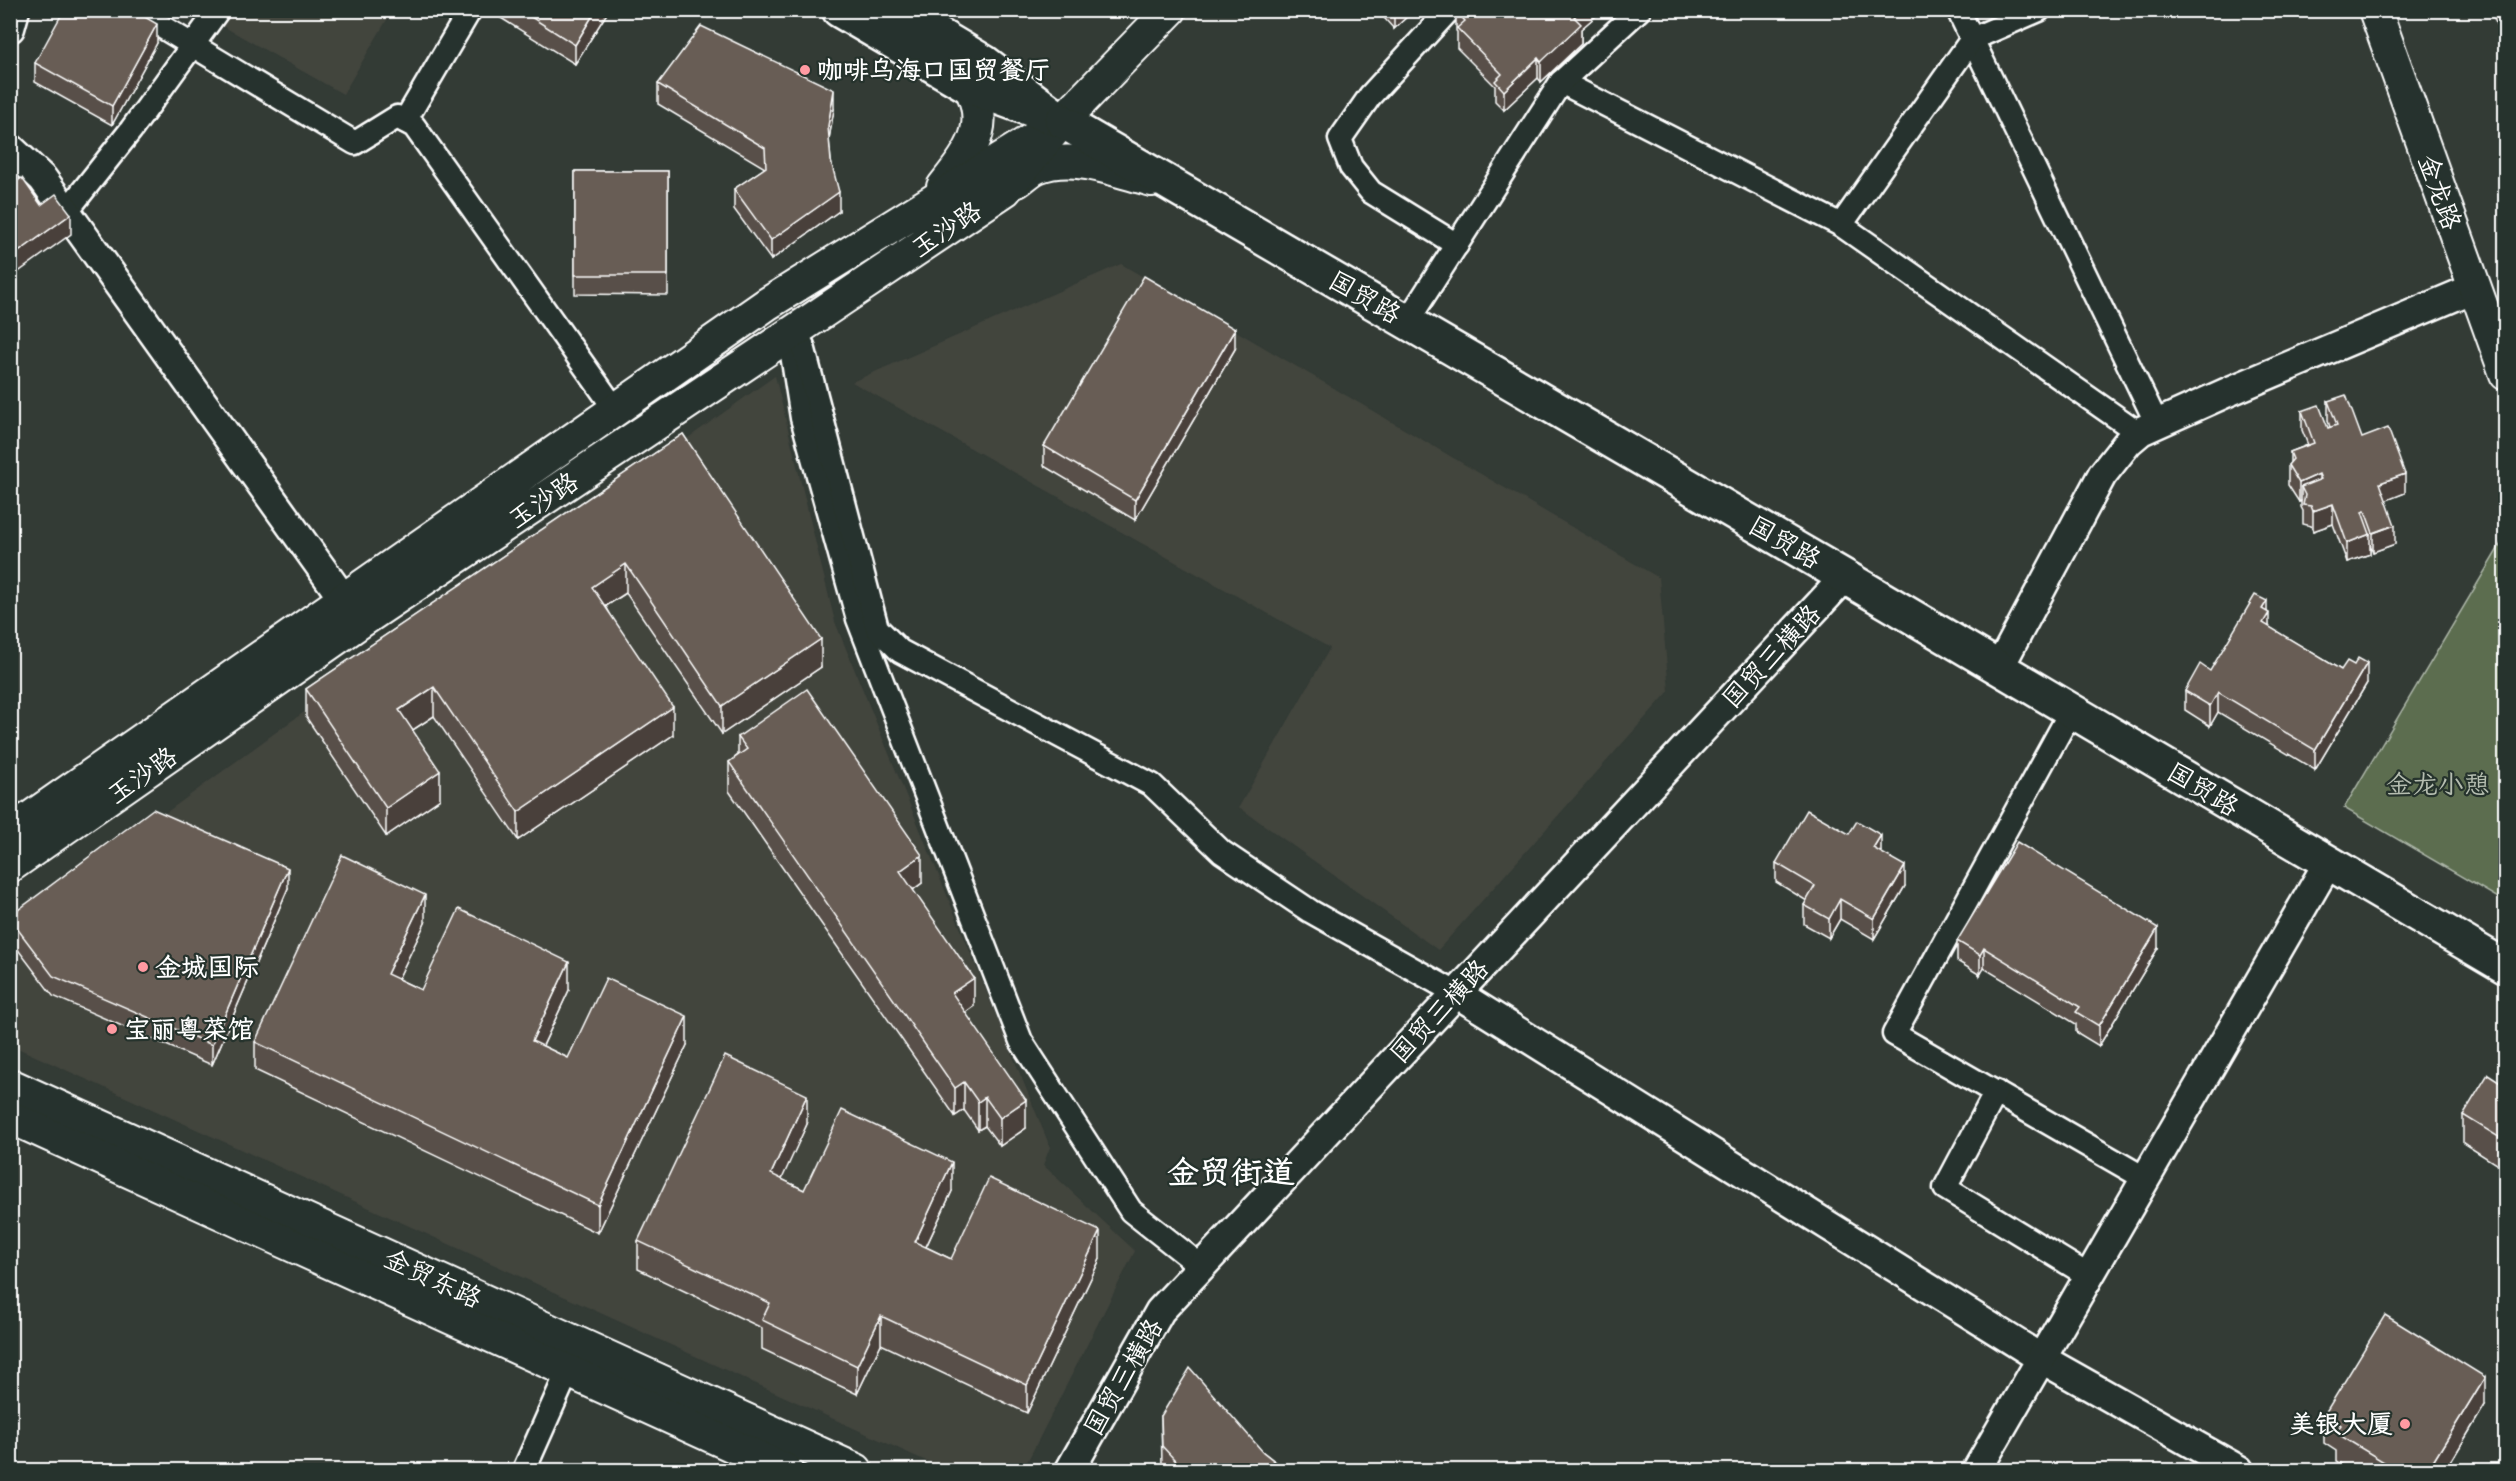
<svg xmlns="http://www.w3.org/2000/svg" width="2516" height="1481" font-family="Caveat,'LXGW WenKai TC',sans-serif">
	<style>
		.built { fill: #43453e }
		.green { fill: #5b6d50; stroke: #adb6a8; stroke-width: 1.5 }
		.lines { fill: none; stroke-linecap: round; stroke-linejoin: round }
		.minor-casing { stroke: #fff; stroke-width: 27 }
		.tertiary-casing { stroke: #fff; stroke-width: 33 }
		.secondary-casing { stroke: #fff; stroke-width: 36 }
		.primary-casing { stroke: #fff; stroke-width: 38 }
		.minor { stroke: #26332d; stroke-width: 22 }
		.tertiary { stroke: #26332d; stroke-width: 28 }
		.secondary { stroke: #26332d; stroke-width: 32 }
		.primary { stroke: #26332d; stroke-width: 33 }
		.wall { fill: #595048; stroke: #fff; stroke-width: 1.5 }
		.shaded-wall { fill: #49413b; stroke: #fff; stroke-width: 1.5 }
		.building { fill: #685d54; stroke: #fff; stroke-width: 1.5 }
		.poi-dot { fill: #ff9aa2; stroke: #26332d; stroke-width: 2 }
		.labels { text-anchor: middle; stroke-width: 4.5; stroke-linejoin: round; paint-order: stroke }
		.poi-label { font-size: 26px; font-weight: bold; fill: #fff; stroke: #26332d; text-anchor: start }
		.street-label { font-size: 26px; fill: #fff; stroke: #26332d }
		.park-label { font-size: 26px; fill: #b5bdb0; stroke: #26332d }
		.district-label { font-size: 32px; font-weight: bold; fill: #fff; stroke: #26332d }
	</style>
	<rect width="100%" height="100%" fill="#333b35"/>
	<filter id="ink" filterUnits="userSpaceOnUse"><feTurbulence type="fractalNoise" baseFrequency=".0167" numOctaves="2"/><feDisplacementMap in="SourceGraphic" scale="12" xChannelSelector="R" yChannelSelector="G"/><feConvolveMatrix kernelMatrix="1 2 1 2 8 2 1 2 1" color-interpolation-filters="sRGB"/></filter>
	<g filter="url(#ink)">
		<g class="built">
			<polygon points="196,11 392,11 343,94"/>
			<polygon points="1121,264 1659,578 1669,691 1438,950 1239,807 1330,648 852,382"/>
			<polygon points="775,376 835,622 1050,1147 1043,1165 1135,1251 1023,1470 946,1470 11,1045 10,927 279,730"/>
		</g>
		<polygon class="green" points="2505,537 2505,902 2344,808"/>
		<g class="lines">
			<g class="minor-casing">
				<g id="minor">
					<polyline points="134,10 355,143 397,117 414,126 610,402"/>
					<polyline points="1449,10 1370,96 1340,139 1351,167 1371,192 1457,245"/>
					<polyline points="1958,10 2157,424"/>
					<polyline points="1561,82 1841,225 2139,433"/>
					<polyline points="405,121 470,10"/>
					<polyline points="66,212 131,130 218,10"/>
					<polyline points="1841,225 1972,39 2039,10"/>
					<polyline points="1407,322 1561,82 1639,10"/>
					<polyline points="789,335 802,418 858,619 1021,1041 1131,1211 1202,1267"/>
					<polyline points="803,346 877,628 900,651 1152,785 1222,852 1310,911 1456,993"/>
					<polyline points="2071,711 1894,1034 2146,1179"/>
					<polyline points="1996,1092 1945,1188 2089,1276"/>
					<polyline points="524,1470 568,1371"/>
				</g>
			</g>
			<g class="tertiary-casing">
				<g id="tertiary">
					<polyline points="10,28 15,10"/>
					<polyline points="10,148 43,179 357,618"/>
					<polyline points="1999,668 2102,475 2128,442 2141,431 2230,391 2474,288"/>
					<polyline points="1456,993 2042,1359 2239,1470"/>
					<polyline points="1070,1470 1160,1311 1845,577"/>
					<polyline points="1977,1470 2328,863"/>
				</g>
			</g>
			<g class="secondary-casing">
				<g id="secondary">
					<polyline points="2375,10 2506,374"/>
					<polyline points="1062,121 1170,10"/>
					<path d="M1017,181C1023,177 1030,170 1037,167C1072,152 1117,171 1152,180"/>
					<path d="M943,187C968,155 992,128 970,87"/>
					<polyline points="10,832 767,304 1062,121 1005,190 360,622 10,866"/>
					<polyline points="10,1085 856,1470"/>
					<polyline points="10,1117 786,1470"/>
				</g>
			</g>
			<g class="primary-casing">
				<g id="primary">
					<polyline points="839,10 970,87 1062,121 984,62 897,10"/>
					<polyline points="1062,121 1845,577 2506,967"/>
				</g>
			</g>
			<use href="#minor" class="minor"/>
			<use href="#tertiary" class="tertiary"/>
			<use href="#secondary" class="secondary"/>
			<use href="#primary" class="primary"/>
		</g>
		<g class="wall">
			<polygon points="488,10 609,10 575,64"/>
			<polygon points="1377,10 1414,10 1394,29"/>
			<polygon points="1596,10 1596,16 1581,29 1581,44 1541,82 1538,78 1504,110 1495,101 1495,86 1457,48 1457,32 1456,31 1456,11"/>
			<polygon points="2491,10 2505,10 2505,48"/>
			<polygon points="157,43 112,125 35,82 35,63"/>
			<polygon points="658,84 834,109 829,139 831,161 839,211 771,260 734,209 734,189 765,168 658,104"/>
			<polygon points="575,171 668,171 668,295 575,294"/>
			<polygon points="1235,349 1135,520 1044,466 1044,446"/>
			<polygon points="2328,401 2362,438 2405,493 2386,500 2395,544 2373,552 2370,544 2370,554 2347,562 2333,524 2313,531 2311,526 2303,524 2303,511 2301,507 2301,501 2299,502 2288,485 2288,465 2290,463 2290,452 2308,445 2302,430 2302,411 2328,428 2330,427 2328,421"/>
			<polygon points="683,434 821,667 722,734 626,593 606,606 673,735 518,840 434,716 412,730 440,799 386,836 306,717 306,689"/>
			<polygon points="2267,612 2269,627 2341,670 2367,683 2315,770 2218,712 2210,726 2185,710 2185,691 2210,671"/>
			<polygon points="738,737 922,883 913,890 974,1006 965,1012 1026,1128 1000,1146 985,1126 978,1130 964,1110 955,1116 729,791 729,762 738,755"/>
			<polygon points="1881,852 1905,886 1874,939 1840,919 1829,938 1804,924 1804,905 1807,901 1776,882 1776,863"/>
			<polygon points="288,888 212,1065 53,996 10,939 10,916"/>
			<polygon points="425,923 398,979 421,990 569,990 543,1046 568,1058 687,1045 598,1233 255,1070 255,1042"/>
			<polygon points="1957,941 2158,948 2099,1046 2076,1032 2076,1024 1984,968 1980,975 1957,961"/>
			<polygon points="2505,1085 2505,1170 2463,1143 2463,1115"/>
			<polygon points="807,1124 781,1179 804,1190 952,1191 926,1247 951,1259 1100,1259 1027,1413 881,1344 857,1394 762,1349 762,1328 638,1269 638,1241"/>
			<polygon points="2505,1250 2505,1293 2499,1289 2499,1261"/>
			<polygon points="2485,1405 2446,1470 2351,1470 2336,1461 2336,1451 2324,1443 2324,1415"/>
			<polygon points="1161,1416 1263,1452 1286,1470 1166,1470 1162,1466"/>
		</g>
		<g class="shaded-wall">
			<polygon points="596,10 609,10 575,64 575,45"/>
			<polygon points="1394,10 1414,10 1394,29"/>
			<polygon points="1581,10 1596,10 1596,16 1581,29 1581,44 1541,82 1541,62 1574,17"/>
			<polygon points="157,24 157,43 112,125 112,106"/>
			<polygon points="1538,58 1538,78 1504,110 1504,91"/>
			<polygon points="834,90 834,109 828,145 828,126"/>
			<polygon points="839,192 839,211 771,260 771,240"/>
			<polygon points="71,214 71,234 10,278 10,258"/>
			<polygon points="1235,329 1235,349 1135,520 1135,500"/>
			<polygon points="2319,474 2319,494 2301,487 2301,501 2299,502 2299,483"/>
			<polygon points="2405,474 2405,493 2380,503 2380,483"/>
			<polygon points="2333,504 2333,524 2313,531 2313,511"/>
			<polygon points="2395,525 2395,544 2373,552 2373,533"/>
			<polygon points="2370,534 2370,554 2347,562 2347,543"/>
			<polygon points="626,564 626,593 592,615 592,587"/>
			<polygon points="2267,601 2267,617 2269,613 2269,633 2263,643 2262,609"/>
			<polygon points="821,639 821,667 722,734 722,706"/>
			<polygon points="2367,663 2367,683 2315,770 2315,750"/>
			<polygon points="434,687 434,716 399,739 399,710"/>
			<polygon points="2218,692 2218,712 2210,726 2210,706"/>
			<polygon points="673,707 673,735 518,840 518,812"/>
			<polygon points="440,771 440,799 386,836 386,808"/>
			<polygon points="1881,835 1881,855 1873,848"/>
			<polygon points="922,855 922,883 900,899 900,871"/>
			<polygon points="1905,866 1905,886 1874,939 1874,919"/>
			<polygon points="288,868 288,888 212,1065 212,1045"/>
			<polygon points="425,895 425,923 387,1002 387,974"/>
			<polygon points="1840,899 1840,919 1829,938 1829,919"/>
			<polygon points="2158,928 2158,948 2099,1046 2099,1026"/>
			<polygon points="1984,948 1984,968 1980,975 1980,955"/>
			<polygon points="569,962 569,990 532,1069 532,1041"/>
			<polygon points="974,978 974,1006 952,1022 952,993"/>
			<polygon points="687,1016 687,1045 598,1233 598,1205"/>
			<polygon points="964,1082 964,1110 955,1116 955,1088"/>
			<polygon points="807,1095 807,1124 771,1203 771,1174"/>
			<polygon points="985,1097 985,1126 978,1130 978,1102"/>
			<polygon points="1026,1100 1026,1128 1000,1146 1000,1118"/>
			<polygon points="952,1162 952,1191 915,1270 915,1242"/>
			<polygon points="1100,1231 1100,1259 1027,1413 1027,1385"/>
			<polygon points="881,1316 881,1344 857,1394 857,1366"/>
			<polygon points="2485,1377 2485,1405 2446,1470 2428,1470"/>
		</g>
		<g class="building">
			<polygon points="64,10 133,10 157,24 112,106 35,63"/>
			<polygon points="520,10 596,10 575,45"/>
			<polygon points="1456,10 1581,10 1574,17 1581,24 1541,62 1538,58 1504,91 1495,81 1502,74 1457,28 1465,21 1456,11"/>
			<polygon points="2499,10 2505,10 2505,28"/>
			<polygon points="701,26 834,90 828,126 831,161 839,192 771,240 734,189 766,167 765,148 658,84"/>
			<rect x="575" y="171" width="93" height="104"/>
			<polygon points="22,178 41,205 56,194 71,214 10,258 10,186"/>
			<polygon points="1144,276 1235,329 1135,500 1044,446"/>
			<polygon points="2346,395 2362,438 2388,428 2405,474 2380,483 2395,525 2373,533 2365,511 2362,512 2370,534 2347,543 2333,504 2313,511 2311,506 2303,505 2305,495 2301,487 2321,479 2319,474 2299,483 2288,465 2293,459 2290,452 2314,443 2302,411 2319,405 2328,428 2337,425 2328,401"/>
			<polygon points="683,434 821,639 722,706 626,564 592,587 673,707 518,812 434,687 399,710 440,771 386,808 306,689"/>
			<polygon points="2255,595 2267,601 2262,609 2269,613 2263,623 2341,670 2347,661 2354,665 2358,658 2367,663 2315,750 2218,692 2210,706 2185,691 2200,664 2210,671"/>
			<polygon points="807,689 922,855 900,871 974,978 952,993 1026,1100 1000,1118 985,1097 978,1102 964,1082 955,1088 729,762 747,749 738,737"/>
			<polygon points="153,809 288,868 212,1045 53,976 10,919 10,916"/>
			<polygon points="1807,810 1849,834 1857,821 1881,835 1873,848 1905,866 1874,919 1840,899 1829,919 1804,905 1815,886 1776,863"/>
			<polygon points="2017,842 2158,928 2099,1026 2076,1012 2080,1007 1984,948 1980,955 1957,941"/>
			<polygon points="342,855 425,895 387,974 421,990 459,909 569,962 532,1041 568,1058 606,978 687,1016 598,1205 255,1042"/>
			<polygon points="725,1056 807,1095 771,1174 804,1190 842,1110 952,1162 915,1242 951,1259 989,1178 1100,1231 1027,1385 881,1316 857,1366 762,1320 770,1303 638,1241"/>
			<polygon points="2488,1074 2505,1085 2505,1141 2463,1115"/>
			<polygon points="2505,1250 2505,1265 2499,1261"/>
			<polygon points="2385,1315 2485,1377 2428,1470 2413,1470 2406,1466 2401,1470 2397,1470 2336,1433 2341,1425 2324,1415"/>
			<polygon points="1190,1368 1263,1452 1286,1470 1184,1470 1162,1446 1161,1416"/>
		</g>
	</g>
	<g class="poi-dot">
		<circle cx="805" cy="70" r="6"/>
		<circle cx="143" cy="967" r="6"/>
		<circle cx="112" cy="1029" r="6"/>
		<circle cx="2405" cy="1424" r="6"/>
	</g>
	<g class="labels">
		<g class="poi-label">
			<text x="817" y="79">咖啡乌海口国贸餐厅</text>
			<text x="155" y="976">金城国际</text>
			<text x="124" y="1038">宝丽粤菜馆</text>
			<text x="2393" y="1433" text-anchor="end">美银大厦</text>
		</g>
		<g class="street-label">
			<text transform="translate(2440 192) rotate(70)" y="9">金龙路</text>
			<text transform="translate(946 229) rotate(-34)" y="9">玉沙路</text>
			<text transform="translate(1365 297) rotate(30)" y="9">国贸路</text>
			<text transform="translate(543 500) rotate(-34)" y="9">玉沙路</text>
			<text transform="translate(1785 542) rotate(30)" y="9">国贸路</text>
			<text transform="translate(1771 656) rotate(-47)" y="9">国贸三横路</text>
			<text transform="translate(142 775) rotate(-35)" y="9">玉沙路</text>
			<text transform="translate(2203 789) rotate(31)" y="9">国贸路</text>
			<text transform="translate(1439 1011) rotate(-47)" y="9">国贸三横路</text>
			<text transform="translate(433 1278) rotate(25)" y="9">金贸东路</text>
			<text transform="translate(1123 1377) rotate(-60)" y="9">国贸三横路</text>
		</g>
		<g class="park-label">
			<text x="2438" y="793">金龙小憩</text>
		</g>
		<g class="district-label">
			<text x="1231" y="1183">金贸街道</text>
		</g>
	</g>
	<rect width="2516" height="1481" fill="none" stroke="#26332d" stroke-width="36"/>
	<rect x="18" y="18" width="2480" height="1445" fill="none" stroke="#fff" stroke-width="2" filter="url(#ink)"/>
</svg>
